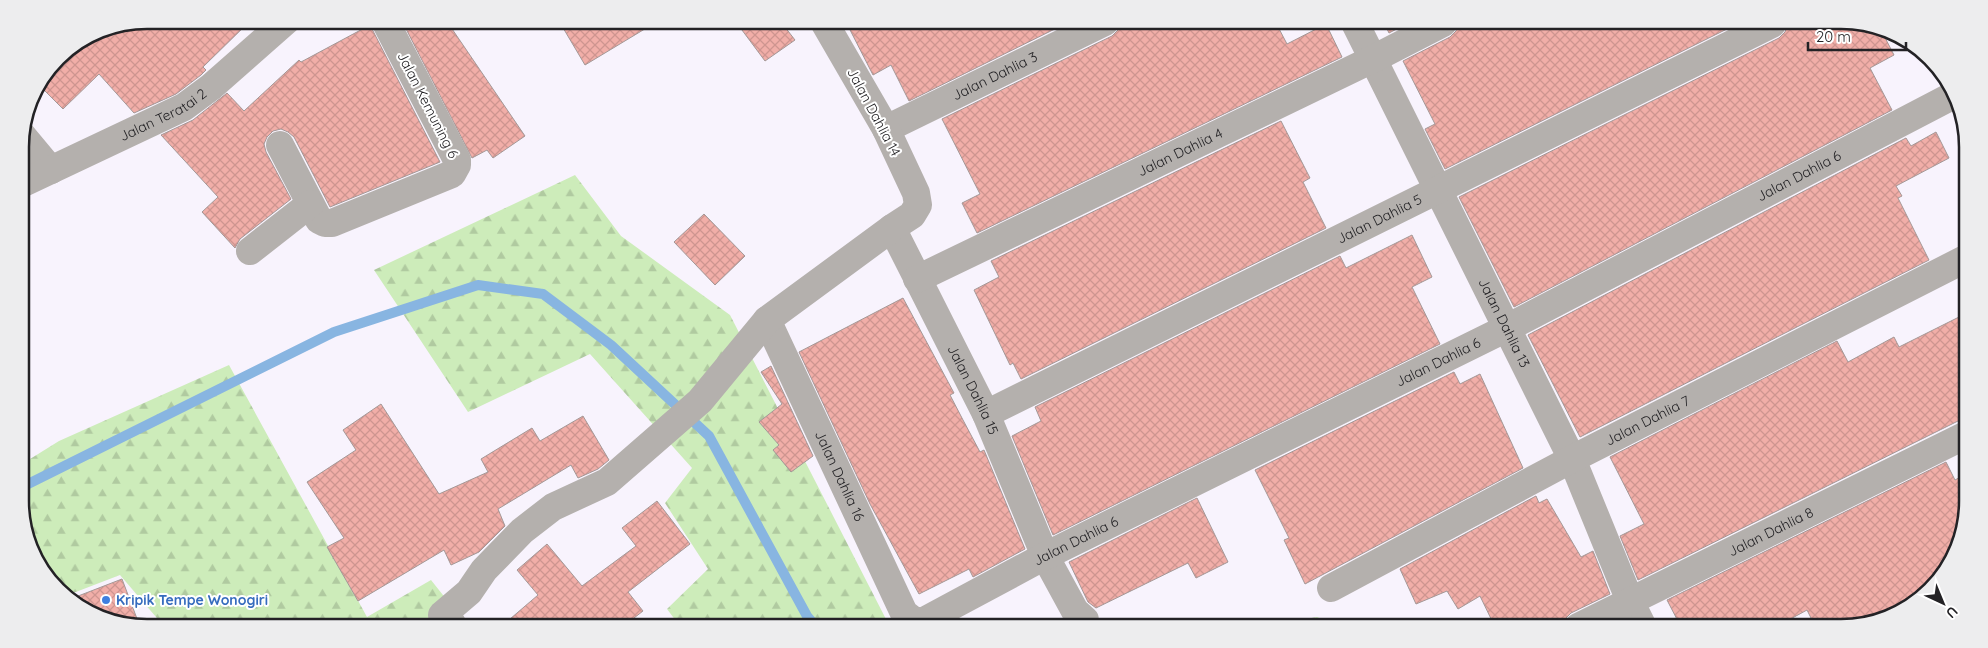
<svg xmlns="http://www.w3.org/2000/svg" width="1988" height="648" font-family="Quicksand,sans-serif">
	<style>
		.forest { fill: url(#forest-firs) }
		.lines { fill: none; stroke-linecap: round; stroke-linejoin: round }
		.stream { stroke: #88b5e1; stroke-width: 10 }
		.building { fill: url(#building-cross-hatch); stroke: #a49897 }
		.minor { stroke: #b4b0ad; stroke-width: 28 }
		.shop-dot { fill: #3f7fe0; stroke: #fff; stroke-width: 2 }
		.labels { text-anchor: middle; stroke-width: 4; stroke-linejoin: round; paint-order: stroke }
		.street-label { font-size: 14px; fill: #232225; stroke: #fff }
		.shop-label { font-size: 14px; font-weight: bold; fill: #366cbe; stroke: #fff; text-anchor: start }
		.rim { fill: none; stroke: #232225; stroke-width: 2.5 }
	</style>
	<defs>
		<pattern id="forest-firs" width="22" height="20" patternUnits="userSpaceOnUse" patternTransform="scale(1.25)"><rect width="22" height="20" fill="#cdecba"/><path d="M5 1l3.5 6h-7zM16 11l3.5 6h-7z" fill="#b0caa0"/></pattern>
		<pattern id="building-cross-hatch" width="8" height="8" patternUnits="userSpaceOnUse" patternTransform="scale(1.25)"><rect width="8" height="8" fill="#f1aea8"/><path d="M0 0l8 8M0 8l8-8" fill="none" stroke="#ce9590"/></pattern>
	</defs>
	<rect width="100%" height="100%" fill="#f8f3fd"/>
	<g class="forest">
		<polygon points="575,175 621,236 730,315 889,625 679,625 667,609 708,569 665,503 692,468 590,354 468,412 374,270"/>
		<polygon points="229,365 367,617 431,580 466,624 162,624 120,575 68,595 52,585 22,526 22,464 59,441"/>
		<polygon points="1317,617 1340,627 1267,626"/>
	</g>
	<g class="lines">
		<polyline class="stream" points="22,487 334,332 478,285 543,294 611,345 709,436 807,616 815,625"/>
	</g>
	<g class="building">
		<polygon points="147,20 251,20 203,67 206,70 201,75 176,94 134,113 99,74 63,109 39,85 57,57 99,30"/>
		<polygon points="402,21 442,21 448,23 525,136 493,158 487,150 472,158"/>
		<polygon points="559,21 658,21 585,65"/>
		<polygon points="736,22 781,22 795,40 765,61"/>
		<polygon points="846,22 1069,22 909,101 891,65 873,75"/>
		<polygon points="1121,22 1276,23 1287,44 1326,24 1342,57 977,233 962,203 980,194 942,119 1112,36 1118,30"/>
		<polygon points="1384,23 1408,23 1389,33"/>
		<polygon points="1459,23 1696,24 1737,24 1445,169 1425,129 1435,124 1403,61 1450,37 1456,31"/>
		<polygon points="1788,24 1874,24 1880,28 1894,55 1870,68 1892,110 1514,307 1459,197 1779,38 1785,32"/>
		<polygon points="370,25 440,162 330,207 294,137 288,132 281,129 273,131 267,137 264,144 266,152 291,199 240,239 235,248 202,212 218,197 161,135 193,120 227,93 244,111 299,60 301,62"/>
		<polygon points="1281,121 1310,178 1303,182 1326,228 1021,379 1013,363 1010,365 974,290 999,277 991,261"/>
		<polygon points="1936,132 1949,158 1896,186 1902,196 1898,198 1929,260 1580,437 1528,335 1906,138 1911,146"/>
		<polygon points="704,214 745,256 715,285 674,242"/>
		<polygon points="1412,235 1432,277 1412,287 1440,344 1053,535 1012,436 1041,421 1035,407 1340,256 1346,268"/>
		<polygon points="903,298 954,393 950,395 963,420 980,452 984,450 1025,549 973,577 969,569 919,594 870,504 799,352"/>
		<polygon points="1965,314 1964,418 1638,580 1620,536 1644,524 1610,457 1837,341 1848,362 1894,337 1899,347"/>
		<polygon points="771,366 813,456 791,472 773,450 779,445 759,422 782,404 761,372"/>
		<polygon points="1454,372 1460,384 1480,374 1523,468 1305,584 1284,540 1289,538 1255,470"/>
		<polygon points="381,404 439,494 488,472 481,459 532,428 540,441 583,416 609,460 598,469 578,478 571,465 498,509 505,526 479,552 451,565 444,550 358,601 327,547 344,538 307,482 356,450 343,430"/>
		<polygon points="1946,462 1955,480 1964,475 1964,534 1946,572 1919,602 1849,628 1816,628 1807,610 1774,628 1681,627 1667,600"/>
		<polygon points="1536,496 1539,503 1547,499 1581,557 1593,551 1610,594 1571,613 1565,619 1562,627 1495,627 1480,596 1458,609 1447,591 1416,604 1400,569"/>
		<polygon points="1197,498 1228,562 1196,578 1188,563 1096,608 1088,602 1069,562"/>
		<polygon points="657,501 690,544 628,592 643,611 625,625 503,625 538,595 517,570 547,544 582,586 636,546 622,528"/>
		<polygon points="122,579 139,624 114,624 73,598"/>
	</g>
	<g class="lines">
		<g class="minor">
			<path id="s1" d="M1355,23L1572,459L1630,601L1643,627"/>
			<path id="s2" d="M886,129L1105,22"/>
			<polyline points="21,134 51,170"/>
			<polyline points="280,145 319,220 325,223 332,223 452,174 457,165 457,160 385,21"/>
			<path id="s3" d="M21,184L184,107L211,87L287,20"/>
			<path id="s4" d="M892,228L986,414L1045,556L1075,611L1085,620"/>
			<polyline points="250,251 310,204"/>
			<path id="s5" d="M917,279L1373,59L1443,23"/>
			<path id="s6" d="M767,320L904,613L913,620L922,622L1045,556L1507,328L1952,96"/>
			<path id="s7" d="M986,414L1772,24"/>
			<path id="s8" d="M1331,588L1572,459L1965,259"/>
			<polyline points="452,624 442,615 469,592 484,570 522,531 553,507 607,482 700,401 767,320 892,228 912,215 918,205 916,193 886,129 824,22"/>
			<path id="s9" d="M1578,627L1964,436"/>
		</g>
	</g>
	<circle class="shop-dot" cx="106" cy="600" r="5"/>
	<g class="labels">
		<g class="street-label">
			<text dy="5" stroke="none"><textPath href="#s2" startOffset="121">Jalan Dahlia 3</textPath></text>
			<text transform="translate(428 105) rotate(63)" y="5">Jalan Kemuning 6</text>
			<text transform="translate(874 112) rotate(62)" y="5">Jalan Dahlia 14</text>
			<text dy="5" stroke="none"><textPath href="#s3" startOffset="158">Jalan Teratai 2</textPath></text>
			<text dy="5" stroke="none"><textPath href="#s5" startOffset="292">Jalan Dahlia 4</textPath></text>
			<text dy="5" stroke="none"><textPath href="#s6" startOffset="1328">Jalan Dahlia 6</textPath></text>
			<text dy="5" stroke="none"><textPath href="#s7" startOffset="439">Jalan Dahlia 5</textPath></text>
			<text dy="5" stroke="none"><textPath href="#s1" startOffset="335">Jalan Dahlia 13</textPath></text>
			<text dy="5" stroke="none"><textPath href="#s6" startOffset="922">Jalan Dahlia 6</textPath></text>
			<text dy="5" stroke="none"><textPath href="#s4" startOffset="181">Jalan Dahlia 15</textPath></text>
			<text dy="5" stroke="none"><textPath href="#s8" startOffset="358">Jalan Dahlia 7</textPath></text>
			<text dy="5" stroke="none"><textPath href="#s6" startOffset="172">Jalan Dahlia 16</textPath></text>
			<text dy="5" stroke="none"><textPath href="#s9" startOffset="215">Jalan Dahlia 8</textPath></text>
			<text dy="5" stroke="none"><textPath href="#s6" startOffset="518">Jalan Dahlia 6</textPath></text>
		</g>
		<g class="shop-label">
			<text x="116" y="605">Kripik Tempe Wonogiri</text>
		</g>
	</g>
	<path d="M0 0H1988V648H0ZM147 29H1841A118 118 0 0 1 1959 147V501A118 118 0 0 1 1841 619H147A118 118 0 0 1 29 501V147A118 118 0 0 1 147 29Z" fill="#ededee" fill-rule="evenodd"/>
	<path class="rim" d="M147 29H1841A118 118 0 0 1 1959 147V501A118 118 0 0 1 1841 619H147A118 118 0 0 1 29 501V147A118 118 0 0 1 147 29Z"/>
	<g transform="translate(1943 603) rotate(136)" stroke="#ffffff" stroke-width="4" paint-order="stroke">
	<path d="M0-4L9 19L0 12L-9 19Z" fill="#232225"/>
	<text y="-8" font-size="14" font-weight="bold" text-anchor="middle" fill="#232225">U</text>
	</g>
	<path d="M1808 42v8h98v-8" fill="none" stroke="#232225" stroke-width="2.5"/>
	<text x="1816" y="42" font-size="15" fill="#232225" stroke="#ffffff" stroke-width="4" paint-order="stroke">20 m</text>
</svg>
